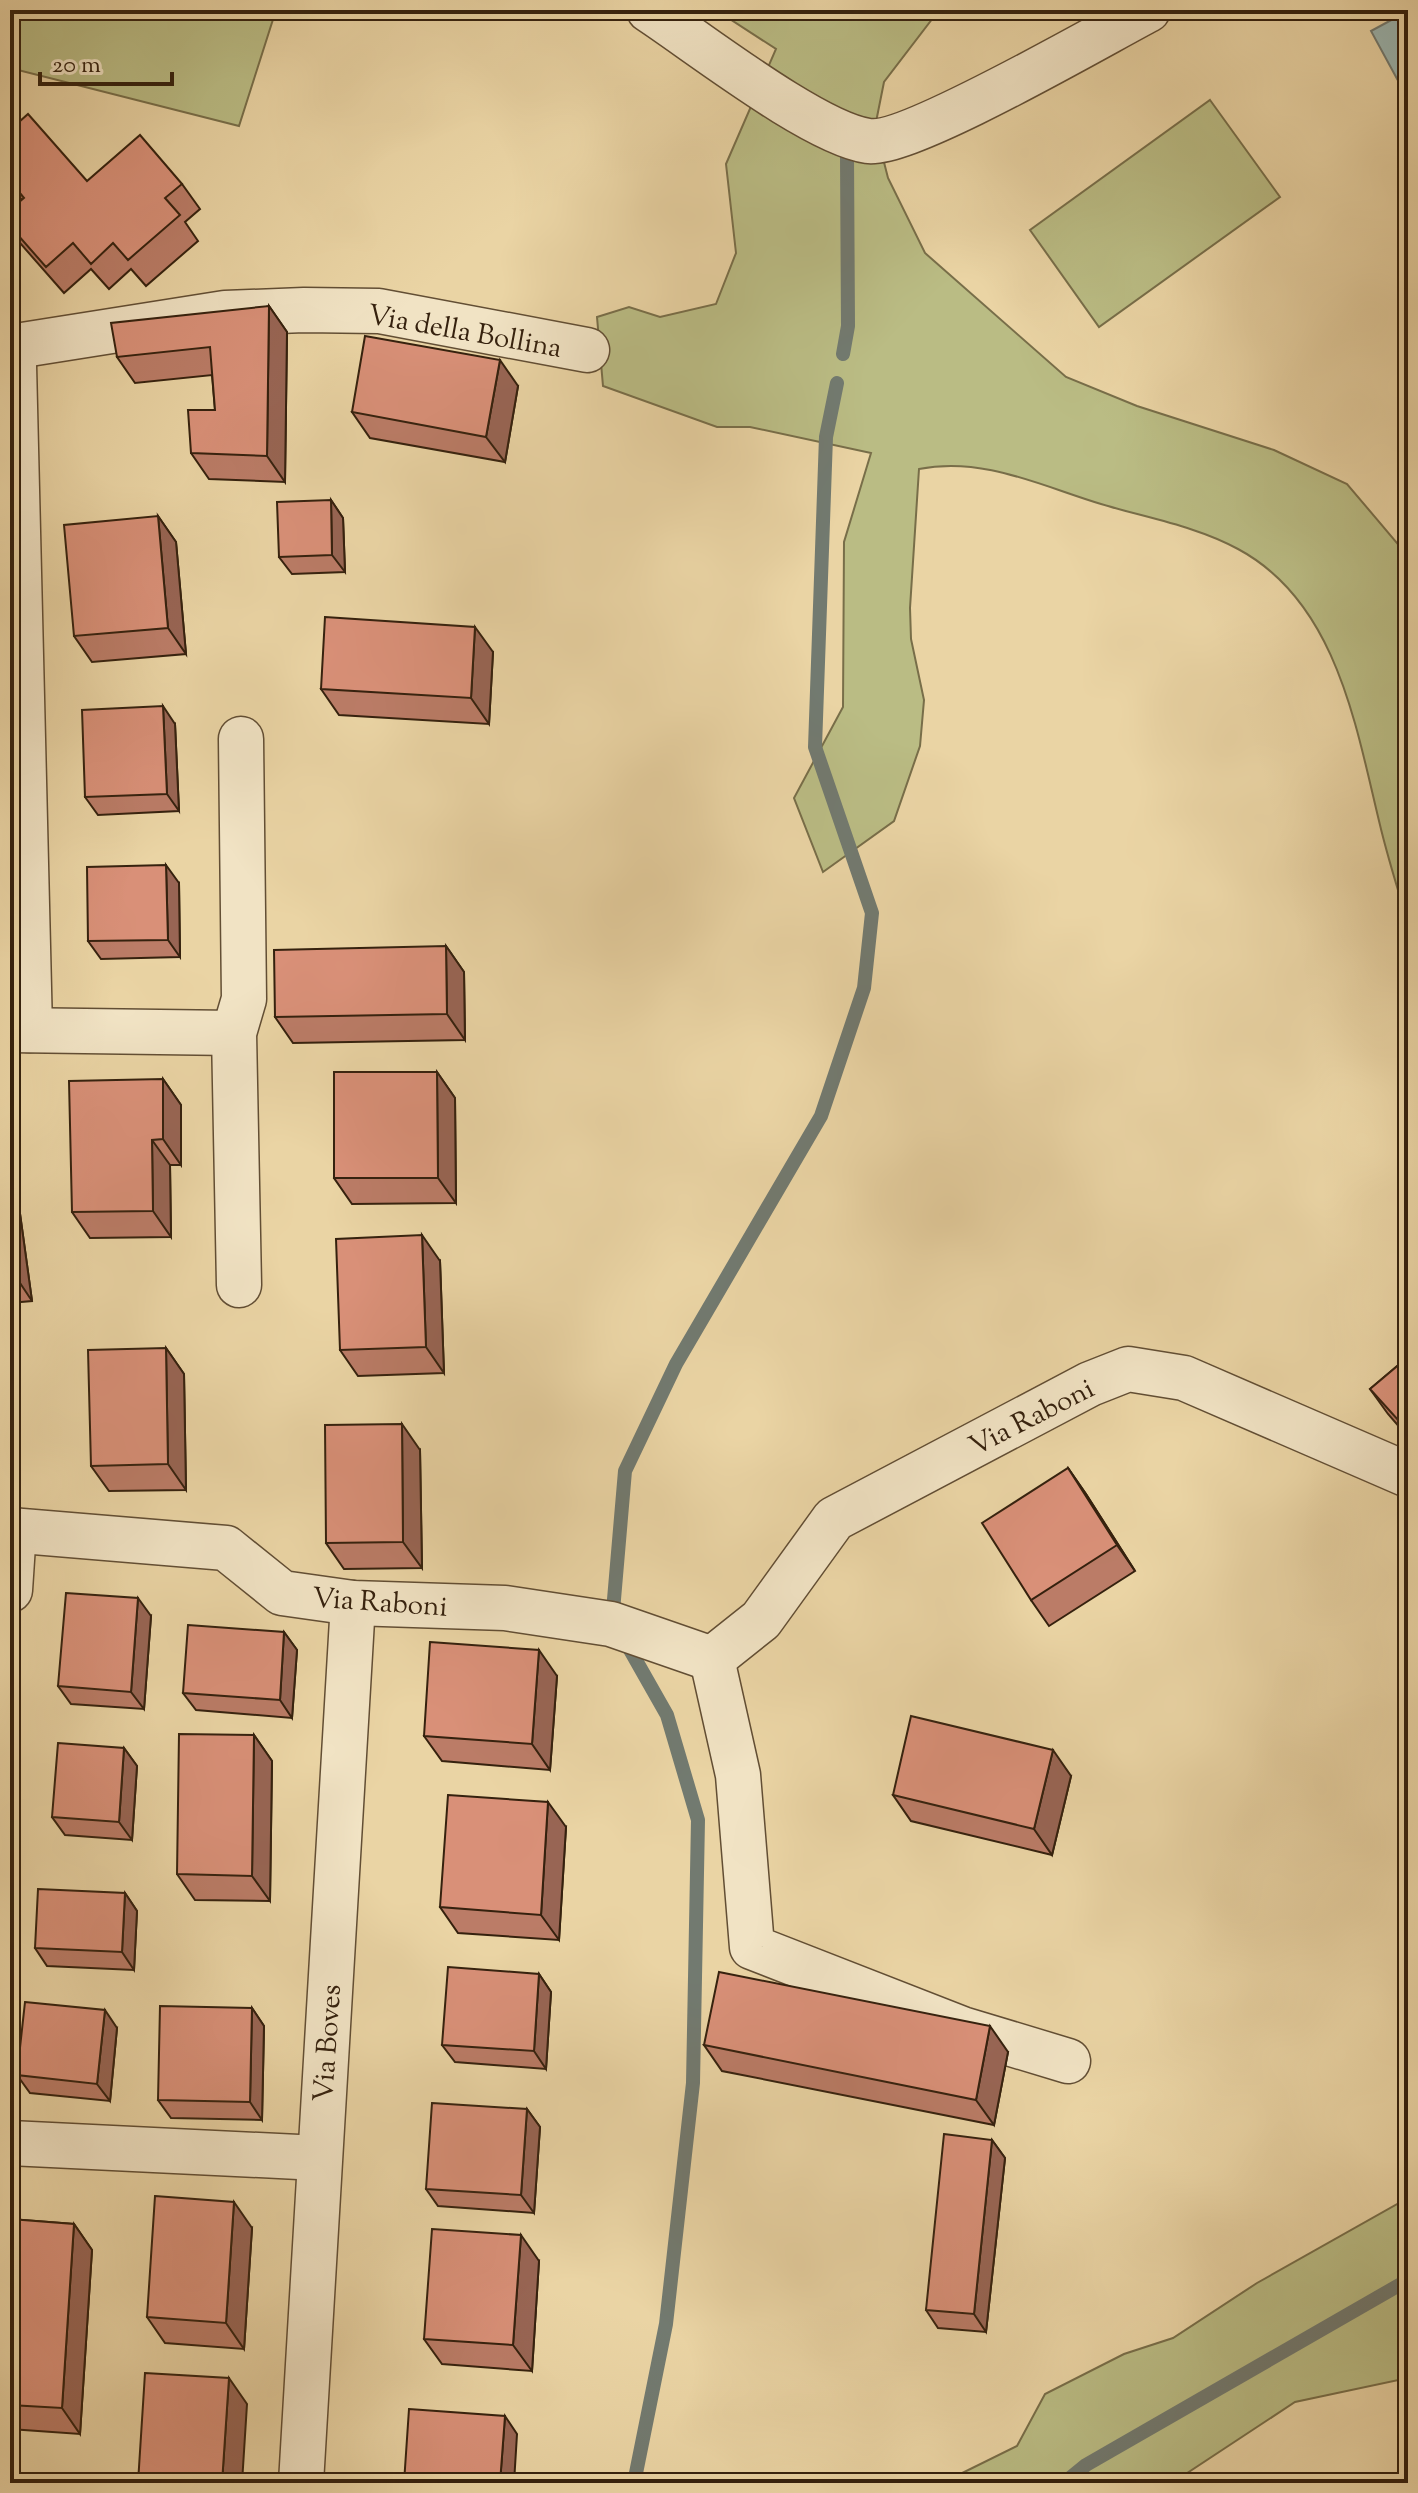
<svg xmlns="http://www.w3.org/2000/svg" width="1418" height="2493" font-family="'Sorts Mill Goudy',serif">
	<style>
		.green { fill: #babc84; stroke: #786e49; stroke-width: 2 }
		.water { fill: #9bb6b1; stroke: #727a70; stroke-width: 2 }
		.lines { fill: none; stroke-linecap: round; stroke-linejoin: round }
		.stream { stroke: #727a70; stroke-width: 14 }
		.minor-casing { stroke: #624e34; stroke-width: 47 }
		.minor { stroke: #f1e3c4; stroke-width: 44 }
		.wall { fill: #bb7c67; stroke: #35210e; stroke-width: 2 }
		.shaded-wall { fill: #986554; stroke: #35210e; stroke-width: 2 }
		.building { fill: #d99078; stroke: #35210e; stroke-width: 2 }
		.labels { text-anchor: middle; stroke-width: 8; stroke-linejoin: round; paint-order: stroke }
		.street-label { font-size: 28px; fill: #35210e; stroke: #f1e3c4 }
	</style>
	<rect width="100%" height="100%" fill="#ead4a4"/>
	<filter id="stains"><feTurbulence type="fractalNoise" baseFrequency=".0025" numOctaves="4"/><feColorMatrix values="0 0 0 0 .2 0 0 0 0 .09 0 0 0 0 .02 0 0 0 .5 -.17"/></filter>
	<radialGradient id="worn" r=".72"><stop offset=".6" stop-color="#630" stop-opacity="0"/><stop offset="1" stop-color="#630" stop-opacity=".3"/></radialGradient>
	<g class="green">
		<polygon points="10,10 276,10 239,126 10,68"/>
		<path d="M716,10H939L884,82L875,127L888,178L925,253L1066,377L1137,406L1274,450L1347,484L1408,556V925C1399,892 1388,859 1380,825C1356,727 1337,602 1238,549C1196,526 1147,518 1101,504C1041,486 983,456 919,469L910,608L911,639L924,700L920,746L894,821L823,872L794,798L843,707L844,542L871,453L750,427H717L603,386L597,317L629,307L660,317L716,304L736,253L726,164L776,49Z"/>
		<polygon points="1210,100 1280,197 1099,327 1030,230"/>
		<polygon points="1408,2198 1408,2378 1295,2402 1172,2483 942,2483 1017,2446 1045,2394 1124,2354 1173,2338 1257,2283"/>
	</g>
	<polygon class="water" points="1408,11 1408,99 1371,31"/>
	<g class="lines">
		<g class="stream">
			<polyline points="843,354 848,326 847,156"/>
			<polyline points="613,1611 625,1471 676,1364 821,1116 864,988 872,913 815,747 826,437 837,383"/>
			<polyline points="625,1641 667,1715 698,1820 693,2083 666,2324 634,2483"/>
			<polyline points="1064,2483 1086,2465 1408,2280"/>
		</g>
		<g class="minor-casing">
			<g id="minor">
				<path d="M649,10C699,43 814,133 868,141C908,147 1100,35 1148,10"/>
				<polyline points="10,347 225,313 304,310 379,311 587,350"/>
				<polyline points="14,365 30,1030"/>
				<polyline points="10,1030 234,1033"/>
				<polyline points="239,1285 234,1033 244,999 241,739"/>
				<polyline points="10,1530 226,1548 282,1593 353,1603 505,1608 611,1624 712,1659 761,1620 834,1519 1090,1384 1128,1369 1184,1378 1408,1475"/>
				<polyline points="10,1590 14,1530"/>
				<polyline points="712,1659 738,1775 752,1947 962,2029 1068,2061"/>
				<polyline points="10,2143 319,2158"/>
				<polyline points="301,2483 353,1603"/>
			</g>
		</g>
		<use href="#minor" class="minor"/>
	</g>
	<g class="wall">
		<polygon points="10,130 87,181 182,184 200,209 185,222 198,241 146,286 131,269 109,289 91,269 64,293 20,243 10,228 10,210 22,200 10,187"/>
		<polygon points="269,306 287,332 285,482 209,479 191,453 215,410 212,375 135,383 117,357"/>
		<polygon points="518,386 505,462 370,438 352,412"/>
		<polygon points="331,500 343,518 345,572 292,574 279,557"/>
		<polygon points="158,516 176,542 186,654 92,662 74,636"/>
		<polygon points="493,652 489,724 339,715 321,689"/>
		<polygon points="175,724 179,811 98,815 85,797"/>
		<polygon points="179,883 180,957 101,959 88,941"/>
		<polygon points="446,946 464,972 465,1040 293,1043 275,1017"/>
		<polygon points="437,1072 455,1098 456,1203 352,1204 334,1178"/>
		<polygon points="163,1079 181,1105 181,1165 170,1165 171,1237 90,1238 72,1212"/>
		<polygon points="10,1187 18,1199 32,1301 10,1303"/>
		<polygon points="440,1261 444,1373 358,1376 340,1350"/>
		<polygon points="166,1348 184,1374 186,1490 109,1491 91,1466"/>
		<polygon points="1408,1357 1408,1437 1388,1414 1370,1389"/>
		<polygon points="420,1450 422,1568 344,1569 326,1543"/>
		<polygon points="1068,1468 1086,1494 1135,1571 1049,1626 1031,1600"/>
		<polygon points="151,1616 144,1709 71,1704 58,1686"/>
		<polygon points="284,1632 297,1650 292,1718 196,1710 183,1693"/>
		<polygon points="557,1676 550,1770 442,1761 424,1736"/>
		<polygon points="254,1735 272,1761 270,1901 195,1900 177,1874"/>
		<polygon points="124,1748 137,1766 132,1840 65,1835 52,1817"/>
		<polygon points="1071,1776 1052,1855 911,1821 893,1795"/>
		<polygon points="566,1827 559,1940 458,1933 440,1907"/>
		<polygon points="125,1893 137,1911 134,1970 47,1966 35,1948"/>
		<polygon points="539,1974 551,1992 546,2069 455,2062 442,2045"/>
		<polygon points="252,2008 264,2026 262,2120 171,2118 158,2100"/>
		<polygon points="117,2028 110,2101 30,2093 17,2075"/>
		<polygon points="704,2045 1008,2052 994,2125 722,2071"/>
		<polygon points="527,2109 540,2127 534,2213 438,2206 426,2189"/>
		<polygon points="992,2140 1005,2158 986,2332 938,2328 926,2310"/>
		<polygon points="10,2219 74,2224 92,2250 80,2434 10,2429"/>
		<polygon points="252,2228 244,2349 165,2343 147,2317"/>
		<polygon points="539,2261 532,2371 442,2364 424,2339"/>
	</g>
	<g class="shaded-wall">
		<polygon points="269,306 287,332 285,482 267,456"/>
		<polygon points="500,360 518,386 505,462 486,437"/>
		<polygon points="331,500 343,518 345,572 332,555"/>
		<polygon points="158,516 176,542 186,654 168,628"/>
		<polygon points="475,627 493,652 489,724 471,698"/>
		<polygon points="163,706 175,724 179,811 167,794"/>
		<polygon points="166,865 179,883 180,957 168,940"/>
		<polygon points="446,946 464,972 465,1040 447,1014"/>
		<polygon points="437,1072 455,1098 456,1203 438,1178"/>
		<polygon points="163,1079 181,1105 181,1165 163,1139"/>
		<polygon points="152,1140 170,1165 171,1237 153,1211"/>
		<polygon points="10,1187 18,1199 32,1301 20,1283 10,1212"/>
		<polygon points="422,1235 440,1261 444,1373 426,1347"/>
		<polygon points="166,1348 184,1374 186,1490 168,1464"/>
		<polygon points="402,1424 420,1450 422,1568 403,1542"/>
		<polygon points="1068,1468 1086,1494 1135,1571 1117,1545"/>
		<polygon points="138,1598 151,1616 144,1709 131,1692"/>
		<polygon points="284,1632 297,1650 292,1718 280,1700"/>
		<polygon points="539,1650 557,1676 550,1770 532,1744"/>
		<polygon points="254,1735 272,1761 270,1901 252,1876"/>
		<polygon points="124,1748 137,1766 132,1840 119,1822"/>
		<polygon points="1053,1750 1071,1776 1052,1855 1034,1829"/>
		<polygon points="548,1802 566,1827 559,1940 541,1915"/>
		<polygon points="125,1893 137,1911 134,1970 122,1952"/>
		<polygon points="539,1974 551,1992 546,2069 534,2051"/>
		<polygon points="252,2008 264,2026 262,2120 250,2102"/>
		<polygon points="105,2010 117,2028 110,2101 97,2084"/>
		<polygon points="990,2026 1008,2052 994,2125 976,2100"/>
		<polygon points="527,2109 540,2127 534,2213 521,2195"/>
		<polygon points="992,2140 1005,2158 986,2332 974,2314"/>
		<polygon points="234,2202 252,2228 244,2349 226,2323"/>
		<polygon points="74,2224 92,2250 80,2434 62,2408"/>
		<polygon points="521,2235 539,2261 532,2371 513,2345"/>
		<polygon points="229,2378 247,2404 242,2483 222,2483"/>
		<polygon points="505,2416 517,2434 514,2483 500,2483"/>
	</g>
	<g class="building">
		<polygon points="28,114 87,181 140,135 182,184 165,198 180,215 128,260 113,243 91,264 73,243 46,267 10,226 10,210 24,198 10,181 10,130"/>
		<polygon points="269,306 267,456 191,453 188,410 215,410 210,347 117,357 111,323"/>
		<polygon points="365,336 500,360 486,437 352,412"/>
		<polygon points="331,500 332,555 279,557 277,502"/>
		<polygon points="158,516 168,628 74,636 64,525"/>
		<polygon points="325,617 475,627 471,698 321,689"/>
		<polygon points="163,706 167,794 85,797 82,710"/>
		<polygon points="166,865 168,940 88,941 87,867"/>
		<polygon points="446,946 447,1014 275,1017 274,950"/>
		<polygon points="334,1072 437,1072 438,1178 334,1178"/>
		<polygon points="163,1079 163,1139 152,1140 153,1211 72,1212 69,1081"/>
		<polygon points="10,1212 20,1283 10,1284"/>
		<polygon points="422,1235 426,1347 340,1350 336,1239"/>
		<polygon points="166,1348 168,1464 91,1466 88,1350"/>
		<polygon points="1408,1357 1408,1431 1370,1389"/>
		<polygon points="402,1424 403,1542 326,1543 325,1425"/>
		<polygon points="1068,1468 1117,1545 1031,1600 982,1523"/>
		<polygon points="66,1593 138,1598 131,1692 58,1686"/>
		<polygon points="188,1625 284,1632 280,1700 183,1693"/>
		<polygon points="430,1642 539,1650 532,1744 424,1736"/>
		<polygon points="911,1716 1053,1750 1034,1829 893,1795"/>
		<polygon points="179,1734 254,1735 252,1876 177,1874"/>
		<polygon points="58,1743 124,1748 119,1822 52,1817"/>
		<polygon points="448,1795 548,1802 541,1915 440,1907"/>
		<polygon points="38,1889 125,1893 122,1952 35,1948"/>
		<polygon points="448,1967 539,1974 534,2051 442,2045"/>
		<polygon points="719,1972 990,2026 976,2100 704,2045"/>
		<polygon points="25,2002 105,2010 97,2084 17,2075"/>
		<polygon points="160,2006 252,2008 250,2102 158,2100"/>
		<polygon points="432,2103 527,2109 521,2195 426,2189"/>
		<polygon points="944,2134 992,2140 974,2314 926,2310"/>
		<polygon points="155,2196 234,2202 226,2323 147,2317"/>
		<polygon points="10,2219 74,2224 62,2408 10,2405"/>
		<polygon points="432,2229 521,2235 513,2345 424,2339"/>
		<polygon points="145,2373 229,2378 222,2483 138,2483"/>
		<polygon points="409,2409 505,2416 500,2483 404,2483"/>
	</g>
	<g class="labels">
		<g class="street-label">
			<text transform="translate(465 330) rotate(10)" y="10">Via della Bollina</text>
			<text transform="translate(1031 1416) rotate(-27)" y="10">Via Raboni</text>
			<text transform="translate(380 1601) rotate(4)" y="10">Via Raboni</text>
			<text transform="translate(326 2043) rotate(-86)" y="10">Via Boves</text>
		</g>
	</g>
	<rect width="1418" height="2493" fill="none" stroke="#ead4a4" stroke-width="40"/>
	<rect x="12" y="12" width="1394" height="2469" fill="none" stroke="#35210e" stroke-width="4"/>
	<rect x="20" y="20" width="1378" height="2453" fill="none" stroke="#35210e" stroke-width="2"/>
	<path d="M40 72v12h132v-12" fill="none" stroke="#35210e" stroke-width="4"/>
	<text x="52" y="72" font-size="24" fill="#35210e" stroke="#f1e3c4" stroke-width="6" paint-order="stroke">20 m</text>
	<rect width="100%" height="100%" filter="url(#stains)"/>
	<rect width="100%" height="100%" fill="url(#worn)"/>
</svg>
